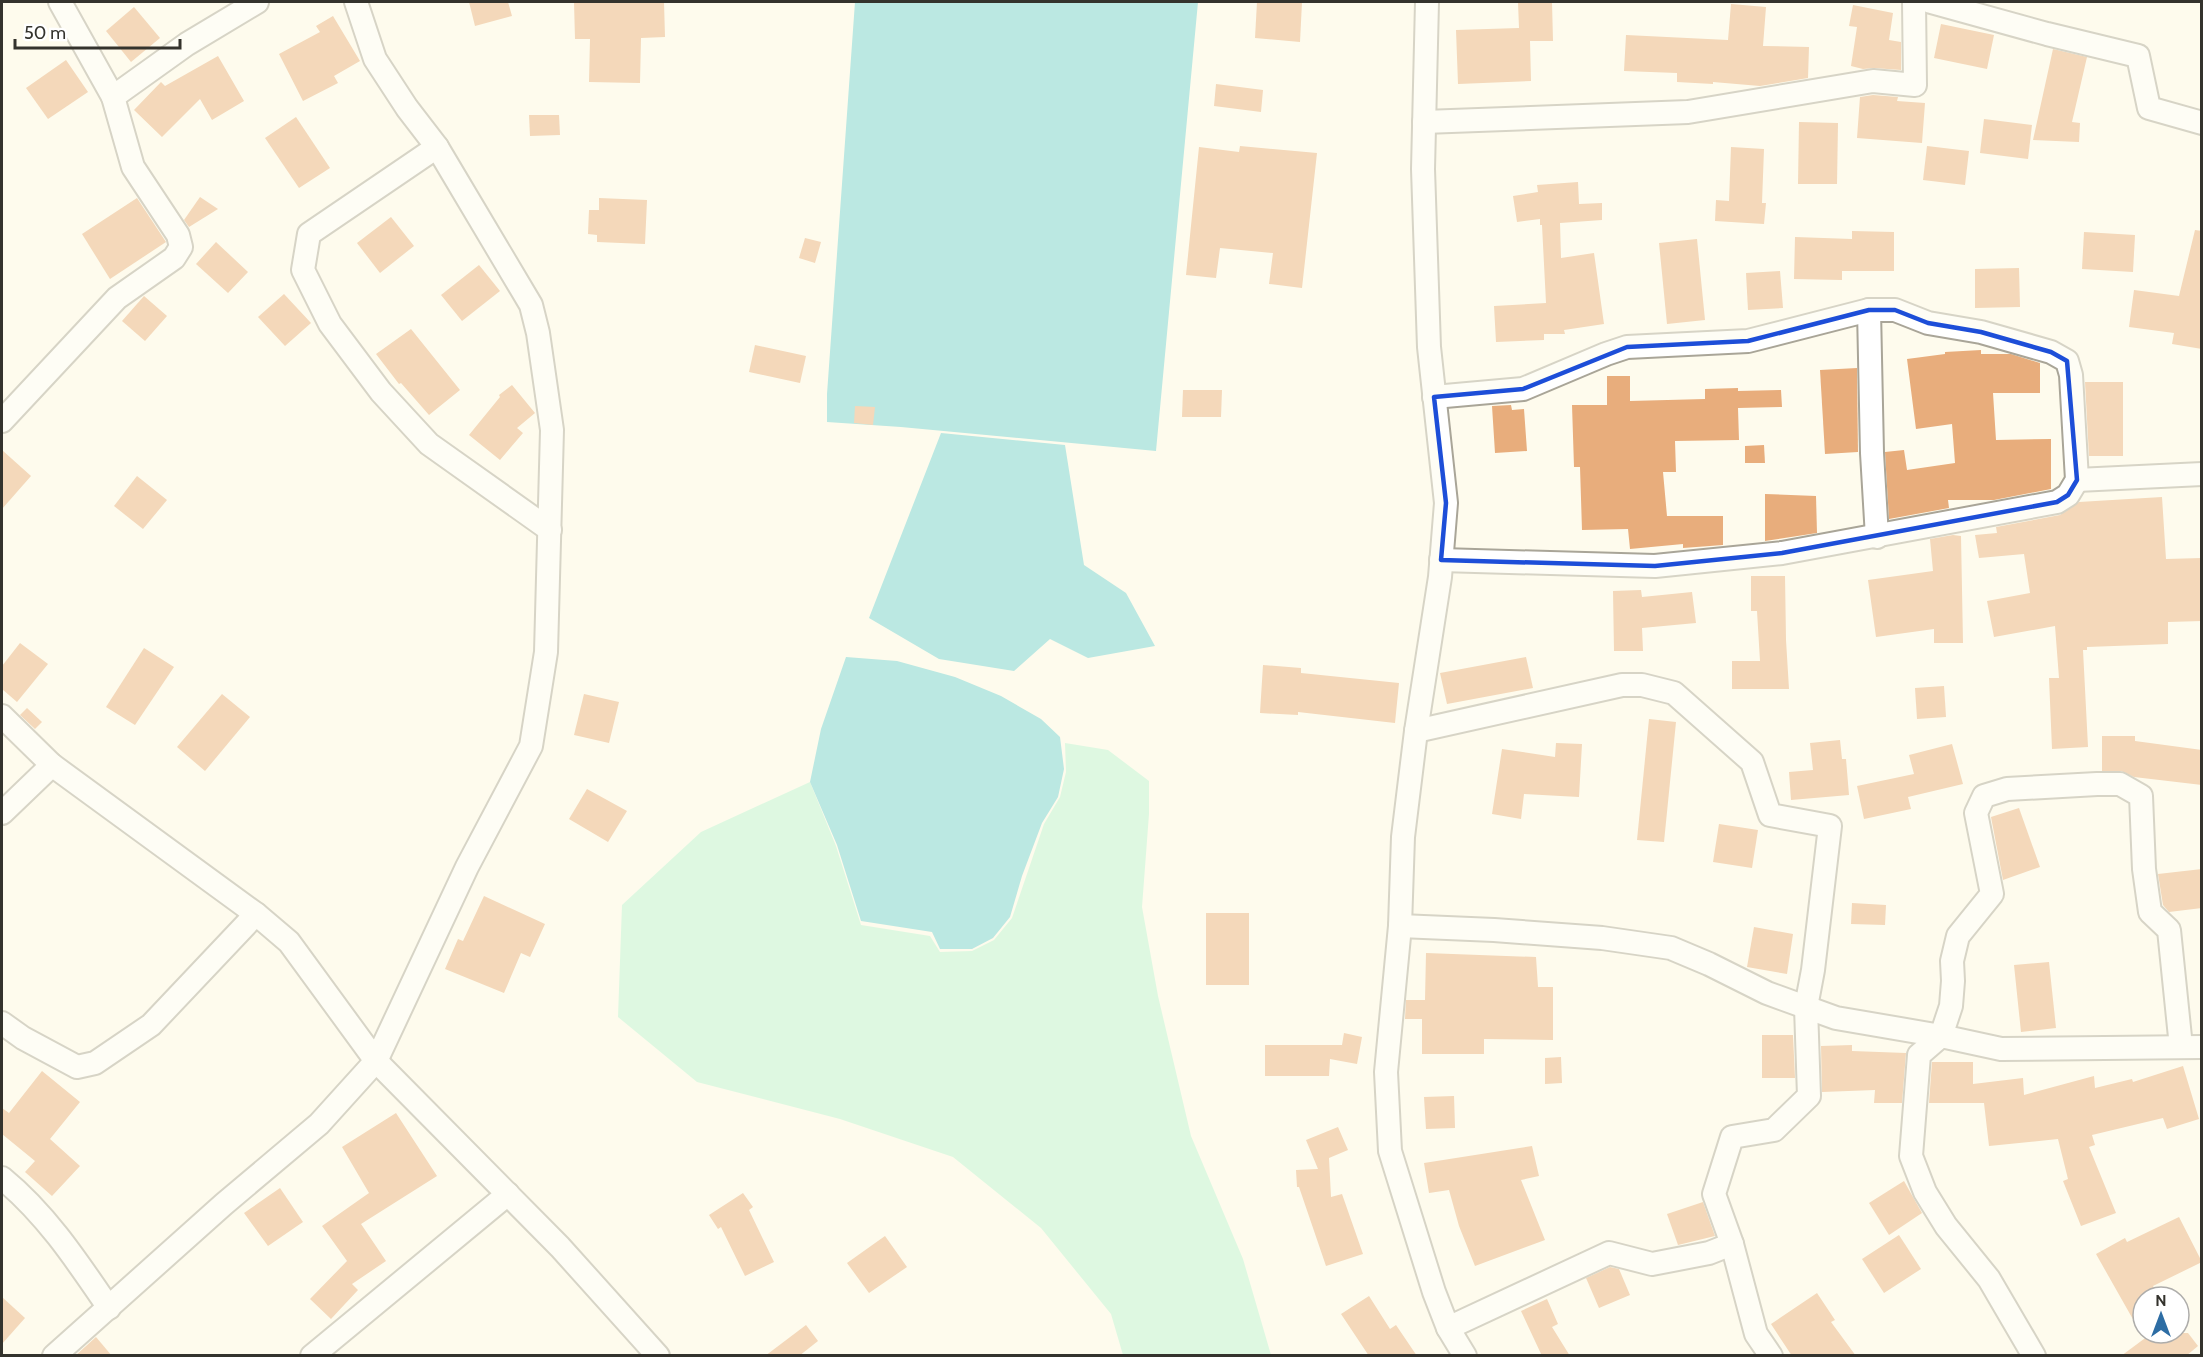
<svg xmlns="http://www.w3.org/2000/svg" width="2203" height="1357" font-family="Cabin,sans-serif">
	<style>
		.green { fill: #b8f4d3 }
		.water { fill: #6bd0d4 }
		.building { fill: #e8ad7c }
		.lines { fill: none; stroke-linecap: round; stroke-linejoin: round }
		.minor-casing { stroke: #a9a598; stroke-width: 26 }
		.minor { stroke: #fff; stroke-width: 22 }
		.marked { fill: none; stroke: #1d4ed8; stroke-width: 4.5; stroke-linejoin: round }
	</style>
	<rect width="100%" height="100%" fill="#fefbed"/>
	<polygon class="green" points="1065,743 1108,750 1149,781 1149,814 1142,907 1158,996 1191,1136 1243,1259 1271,1355 1123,1355 1111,1314 1041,1228 953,1157 840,1119 697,1082 618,1017 622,905 701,832 810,782 836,846 861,925 930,936 940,952 972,951 994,940 1012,918 1044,824 1060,797 1066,772"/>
	<g class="water">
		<polygon points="855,2 1198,2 1156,451 901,427 827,422 827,394"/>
		<polygon points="941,433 1065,445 1084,565 1126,593 1155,646 1088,658 1050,639 1014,671 939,659 869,618"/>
		<polygon points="846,657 897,661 955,677 1001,696 1041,719 1060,737 1064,769 1058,797 1042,823 1022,876 1010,917 993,938 972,949 940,949 932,932 861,921 837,845 810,782 821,729"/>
	</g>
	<g class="building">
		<polygon points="469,2 508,2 512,16 475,26"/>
		<polygon points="574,2 664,2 665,37 641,38 640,83 589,82 590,39 575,39"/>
		<polygon points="1257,2 1302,2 1300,42 1255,38"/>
		<polygon points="1518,2 1552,2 1553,41 1530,41 1531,81 1458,84 1456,30 1519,28"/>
		<polygon points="1731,4 1766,7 1763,46 1809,47 1808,78 1760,86 1713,82 1713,84 1677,82 1677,73 1624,71 1626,35 1728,40"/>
		<polygon points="1853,5 1893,13 1889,40 1901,42 1901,70 1874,68 1863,69 1851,66 1857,27 1849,26"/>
		<polygon points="134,7 160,38 131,62 106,31"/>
		<polygon points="333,16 360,61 334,76 338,83 303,101 279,54 320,32 316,26"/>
		<polygon points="1941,24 1994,35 1987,69 1934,58"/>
		<polygon points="2053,49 2087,57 2072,122 2080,123 2079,142 2033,140"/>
		<polygon points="218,56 244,101 212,120 200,99 162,137 134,110 161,82 165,86"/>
		<polygon points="66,60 88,92 48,119 26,88"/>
		<polygon points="1216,84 1263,90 1261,112 1214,106"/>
		<polygon points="1873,95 1898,97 1897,101 1925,103 1922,143 1857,138 1860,97"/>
		<polygon points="529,115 559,115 560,135 530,136"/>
		<polygon points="296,117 330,168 299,188 265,138"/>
		<polygon points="1984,119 2032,125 2028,159 1980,153"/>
		<polygon points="1799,122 1838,123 1837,184 1798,184"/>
		<polygon points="1240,146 1317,153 1302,288 1269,284 1273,253 1220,248 1216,278 1186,275 1199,147 1239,152"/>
		<polygon points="1927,146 1969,151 1965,185 1923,180"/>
		<polygon points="1731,147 1764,149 1762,203 1766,203 1764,224 1715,221 1716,200 1729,201"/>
		<polygon points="1578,182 1579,204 1602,203 1602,220 1560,223 1561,258 1594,253 1604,324 1564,330 1565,334 1544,334 1544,340 1496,342 1494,306 1546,303 1542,225 1540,225 1540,219 1517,222 1513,196 1538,192 1537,185"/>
		<polygon points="200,197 218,209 189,227 184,220"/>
		<polygon points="137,198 166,242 110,279 82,234"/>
		<polygon points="599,198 647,200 645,244 597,242 597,235 588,234 589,210 599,210"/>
		<polygon points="391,217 414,246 380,273 357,243"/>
		<polygon points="2195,230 2202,231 2202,349 2172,344 2174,333 2129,327 2134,290 2179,296"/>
		<polygon points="1852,231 1894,232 1894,271 1842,271 1842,280 1794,279 1795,237 1852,239"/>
		<polygon points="2084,232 2135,235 2133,272 2082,269"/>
		<polygon points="805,238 821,242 815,263 799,258"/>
		<polygon points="1697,239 1705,320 1667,324 1659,243"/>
		<polygon points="216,242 248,272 228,293 196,264"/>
		<polygon points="479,265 500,291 462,321 441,295"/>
		<polygon points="2019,268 2020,307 1975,308 1975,269"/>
		<polygon points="1780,271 1783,308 1748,310 1746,273"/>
		<polygon points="284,294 311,323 285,346 258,317"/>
		<polygon points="144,296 167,316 145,341 122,321"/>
		<polygon points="411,329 460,390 429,415 401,383 399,384 376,354"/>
		<polygon points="755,345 806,356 800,383 749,372"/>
		<polygon points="1981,350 1981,354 2011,354 2040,363 2040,393 1993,393 1996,440 2051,439 2051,489 1994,500 1948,500 1949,508 1889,519 1885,452 1904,450 1907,470 1955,463 1952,424 1916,429 1907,359 1945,354 1945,352"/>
		<polygon points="1857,368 1858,452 1825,454 1820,370"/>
		<polygon points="1607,376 1630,376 1630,401 1705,399 1705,389 1738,388 1738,391 1781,390 1782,407 1738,408 1739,440 1675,441 1676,472 1663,472 1667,516 1723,516 1723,545 1683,548 1683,544 1630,549 1628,529 1582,530 1580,467 1574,467 1572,405 1607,405"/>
		<polygon points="2085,382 2123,382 2123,456 2089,456"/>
		<polygon points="512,385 535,413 517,428 523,433 500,460 469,435 500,397 499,395"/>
		<polygon points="1183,390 1222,390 1221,417 1182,417"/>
		<polygon points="1511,405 1512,410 1524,409 1527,451 1495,453 1492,406"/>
		<polygon points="855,406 875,407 873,425 854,423"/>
		<polygon points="1764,445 1765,463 1745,463 1745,446"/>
		<polygon points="2,450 31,476 2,509"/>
		<polygon points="137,476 167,500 143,529 114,506"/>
		<polygon points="1765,494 1816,496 1817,533 1765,541"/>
		<polygon points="2162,497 2166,559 2202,558 2202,621 2168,622 2168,644 2087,647 2087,650 2083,650 2088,747 2052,749 2049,678 2059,678 2055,626 1994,637 1987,601 2030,593 2024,554 1979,558 1975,535 1997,533 1996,527 2060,515 2079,502"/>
		<polygon points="1953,535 1961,536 1963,643 1934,643 1934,629 1876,637 1868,580 1933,571 1930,539"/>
		<polygon points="1751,576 1785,576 1786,640 1789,689 1732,689 1732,661 1760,661 1757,611 1751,611"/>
		<polygon points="1641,590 1642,597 1692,592 1696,623 1642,628 1643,651 1614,651 1613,591"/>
		<polygon points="20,643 48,664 17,702 2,689 2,666"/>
		<polygon points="144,648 174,667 135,725 106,707"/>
		<polygon points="1526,657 1533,688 1447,704 1440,673"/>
		<polygon points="1263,665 1301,668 1301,673 1399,683 1395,723 1298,712 1298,715 1260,713"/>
		<polygon points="1944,686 1946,717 1917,719 1915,688"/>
		<polygon points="222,694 250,717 205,771 177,747"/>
		<polygon points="584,694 619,702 609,743 574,735"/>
		<polygon points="27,708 42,722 35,729 20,715"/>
		<polygon points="1649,719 1676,722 1664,842 1637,840"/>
		<polygon points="2102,736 2135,736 2135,741 2202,750 2202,785 2134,777 2121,771 2102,771"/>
		<polygon points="1840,740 1842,759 1846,759 1849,795 1791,800 1789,772 1813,770 1810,743"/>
		<polygon points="1556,743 1582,744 1579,797 1524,794 1521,819 1492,814 1502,749 1555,757"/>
		<polygon points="1952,744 1963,784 1908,797 1911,809 1864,819 1857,786 1914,774 1909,755"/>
		<polygon points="587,789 627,811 608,842 569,819"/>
		<polygon points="2019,808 2040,867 2003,880 1991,817"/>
		<polygon points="1719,824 1758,830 1752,868 1713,862"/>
		<polygon points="2202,869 2202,908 2169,912 2163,905 2158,874"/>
		<polygon points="484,896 545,924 530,957 521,953 504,993 445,969 458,939 463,941"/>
		<polygon points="1852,903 1886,905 1885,925 1851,924"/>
		<rect x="1206" y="913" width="43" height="72"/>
		<polygon points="1754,927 1793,934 1787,974 1747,967"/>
		<polygon points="1426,953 1536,957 1538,987 1553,987 1553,1040 1484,1039 1484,1054 1422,1054 1422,1019 1405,1019 1406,1000 1425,1000"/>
		<polygon points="2049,962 2056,1028 2021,1032 2014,965"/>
		<polygon points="1344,1033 1362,1037 1357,1064 1330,1059 1329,1076 1265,1076 1265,1045 1342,1045"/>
		<polygon points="1762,1035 1793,1035 1795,1078 1762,1078"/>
		<polygon points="1852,1045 1852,1051 1906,1053 1902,1103 1874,1103 1875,1090 1822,1092 1821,1046"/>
		<polygon points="1561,1057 1562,1083 1545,1084 1545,1058"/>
		<polygon points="1932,1062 1973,1062 1973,1084 2023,1078 2024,1095 2094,1076 2095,1088 2132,1079 2133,1082 2183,1066 2199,1119 2167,1129 2163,1118 2092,1135 2095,1145 2089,1147 2116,1213 2081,1226 2063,1181 2068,1179 2058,1139 1989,1146 1984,1103 1929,1103"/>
		<polygon points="42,1071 80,1102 50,1139 80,1166 52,1196 25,1172 35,1161 2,1134 2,1108 9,1113"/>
		<polygon points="1454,1096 1455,1128 1426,1129 1424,1097"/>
		<polygon points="396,1113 437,1176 361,1224 386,1261 352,1284 358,1290 331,1319 310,1299 347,1261 322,1226 369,1193 342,1147"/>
		<polygon points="1338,1127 1348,1150 1329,1158 1331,1197 1342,1194 1363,1254 1326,1266 1299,1187 1297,1187 1296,1170 1318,1169 1306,1140"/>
		<polygon points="1532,1146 1539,1176 1521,1180 1545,1240 1475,1266 1459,1226 1449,1190 1429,1193 1424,1163"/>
		<polygon points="1904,1181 1922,1213 1889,1235 1869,1203"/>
		<polygon points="280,1188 303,1222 268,1246 244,1213"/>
		<polygon points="743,1193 753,1207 749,1210 774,1262 745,1276 721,1227 718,1229 709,1215"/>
		<polygon points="1703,1202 1715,1236 1678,1245 1667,1214"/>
		<polygon points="2179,1217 2202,1262 2153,1286 2157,1293 2150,1297 2143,1297 2143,1337 2096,1254 2125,1238 2127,1242"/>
		<polygon points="1899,1235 1921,1269 1884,1293 1862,1259"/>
		<polygon points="885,1236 907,1267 869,1293 847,1263"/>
		<polygon points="1610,1267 1619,1269 1630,1295 1599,1308 1586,1278"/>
		<polygon points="1817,1293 1835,1320 1831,1322 1856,1356 1792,1356 1771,1324"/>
		<polygon points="1369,1296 1390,1329 1396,1325 1417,1356 1369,1356 1341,1314"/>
		<polygon points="2,1297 25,1318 2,1344"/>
		<polygon points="1547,1299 1558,1324 1552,1327 1570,1356 1542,1356 1521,1311"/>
		<polygon points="806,1325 818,1341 799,1356 765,1356"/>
		<polygon points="2152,1333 2188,1333 2198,1346 2186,1356 2121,1356"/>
		<polygon points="96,1337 112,1356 75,1356"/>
	</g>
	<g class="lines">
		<g class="minor-casing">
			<g id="minor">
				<polyline points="1427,2 1423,169 1429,347 1446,503 1440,577 1416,731 1403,837 1400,926 1386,1072 1390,1151 1434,1292 1448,1328 1465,1356"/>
				<polyline points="1931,2 2047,34 2138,56 2149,108 2202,123"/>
				<polyline points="113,97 187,44 257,2"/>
				<polyline points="1424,122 1688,112 1873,81 1915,85 1914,2"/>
				<polyline points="437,147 309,234 303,270 330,324 381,392 429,444 550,530"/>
				<polyline points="1869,310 1872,453 1877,537"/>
				<polyline points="1434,397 1523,389 1606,354 1627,347 1748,341 1869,310 1895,310 1928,323 1981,332 2051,352 2067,361 2071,375 2077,480 2068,495 2057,502 1782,553 1655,566 1441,560"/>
				<polyline points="2,421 117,298 174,258 181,247 178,235 133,167 113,97 60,2"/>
				<polyline points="2077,480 2202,474"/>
				<polyline points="2,716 52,765 256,914 289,942 376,1061 560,1247 658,1356"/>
				<polyline points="1416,731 1622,685 1642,685 1674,693 1752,762 1770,815 1830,826 1813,970 1806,1007 1809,1096 1774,1130 1732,1137 1714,1194 1732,1244 1756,1334 1771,1356"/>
				<polyline points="2,813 52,765"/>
				<polyline points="1400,926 1494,930 1602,938 1671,948 1709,964 1767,993 1836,1018 1941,1036 2001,1049 2202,1047"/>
				<polyline points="2,1023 23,1038 77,1067 95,1063 151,1025 256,914"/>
				<path d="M2,1178C46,1214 77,1261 109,1308"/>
				<polyline points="1448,1328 1609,1253 1652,1264 1709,1253 1732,1244"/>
				<polyline points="54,1356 224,1204 319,1124 376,1061 467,867 531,746 546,652 552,430 538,333 531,305 437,147 407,108 375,59 356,2"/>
				<polyline points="312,1356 508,1194"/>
				<polyline points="2034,1356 1989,1279 1946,1226 1925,1192 1911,1156 1919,1055 1941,1036 1951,1006 1953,981 1952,961 1958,936 1992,894 1976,813 1984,796 2007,789 2097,784 2120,784 2141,796 2144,869 2150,912 2169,930 2181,1047"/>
			</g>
		</g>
		<use href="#minor" class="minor"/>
	</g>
	<path d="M0 0H2203V1357H0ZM1869,310H1895L1928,323L1981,332L2051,352L2067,361L2077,480L2068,495L2057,502L1782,553L1655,566L1441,560L1446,503L1434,397L1523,389L1627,347L1748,341Z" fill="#fefbed" fill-opacity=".55" fill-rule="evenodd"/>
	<path class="marked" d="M1869,310H1895L1928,323L1981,332L2051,352L2067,361L2077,480L2068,495L2057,502L1782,553L1655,566L1441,560L1446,503L1434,397L1523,389L1627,347L1748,341Z"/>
	<rect width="2203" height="1357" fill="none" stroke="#34332d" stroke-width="6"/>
	<g transform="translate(2161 1315)"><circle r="28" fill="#ffffff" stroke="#aeadab" stroke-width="1.5"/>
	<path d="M0-4.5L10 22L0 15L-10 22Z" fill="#2d6da4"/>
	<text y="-9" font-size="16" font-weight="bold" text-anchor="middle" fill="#34332d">N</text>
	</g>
	<path d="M15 39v9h165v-9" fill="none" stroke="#34332d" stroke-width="3"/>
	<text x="24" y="39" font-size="18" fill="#34332d" stroke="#ffffff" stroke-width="4.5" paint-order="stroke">50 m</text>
</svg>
